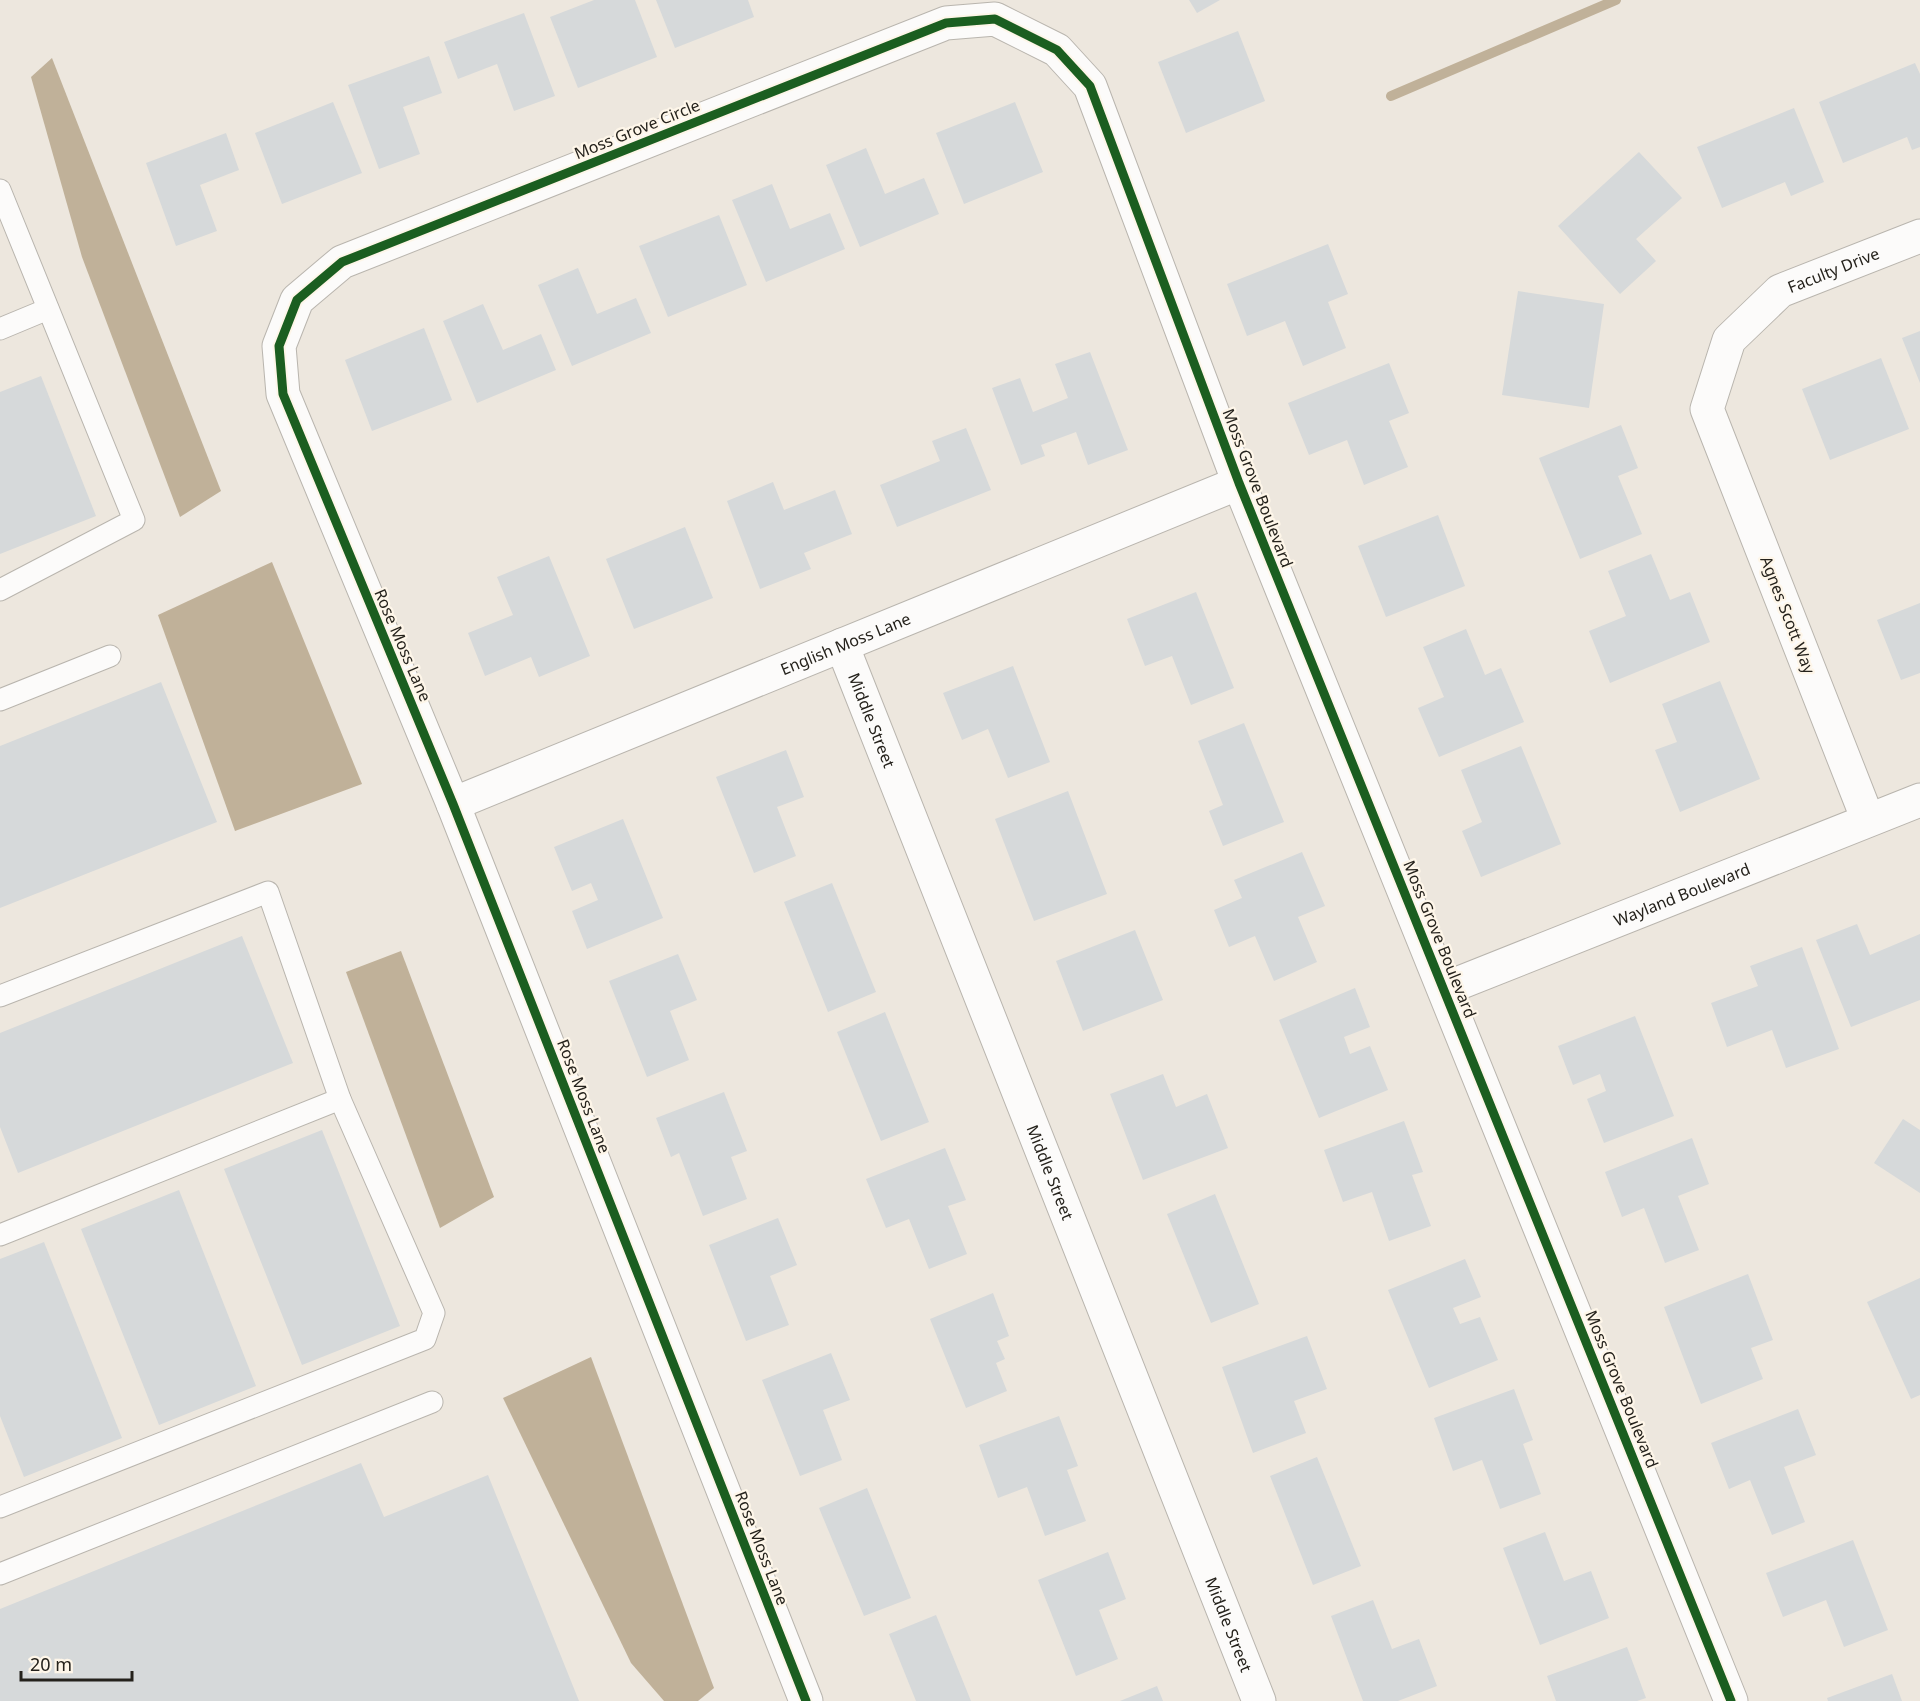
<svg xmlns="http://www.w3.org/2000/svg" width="1920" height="1701" font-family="'Noto Sans',sans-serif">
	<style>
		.water { fill: #c0b199 }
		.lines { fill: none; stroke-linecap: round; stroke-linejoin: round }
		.stream { stroke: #c0b199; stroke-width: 10 }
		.building { fill: #d6d9da }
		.lane-casing { stroke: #b9b5ae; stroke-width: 23 }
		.street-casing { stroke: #b9b5ae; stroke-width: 35 }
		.lane { stroke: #fcfbfa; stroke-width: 21 }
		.street { stroke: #fcfbfa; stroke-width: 33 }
		.cycleway-casing { stroke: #fef6e9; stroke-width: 13 }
		.cycleway { stroke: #1b5e20; stroke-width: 9 }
		.labels { text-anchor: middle; stroke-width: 4.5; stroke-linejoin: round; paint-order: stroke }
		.street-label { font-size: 16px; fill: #25221c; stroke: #fef6e9 }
	</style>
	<rect width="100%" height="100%" fill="#ede7de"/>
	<g class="water">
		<polygon points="52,58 221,491 180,517 82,257 31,77"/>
		<polygon points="272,562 362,784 235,831 158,615"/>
		<polygon points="401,951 494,1197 440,1228 346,972"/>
		<polygon points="591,1357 714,1688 698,1701 664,1701 631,1663 503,1398"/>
	</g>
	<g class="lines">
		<polyline class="stream" points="1391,96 1616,0"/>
	</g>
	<g class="building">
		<polygon points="594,0 635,0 657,57 578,88 550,17"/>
		<polygon points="656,0 748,0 754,17 675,48"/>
		<polygon points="1189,0 1220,0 1197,13"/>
		<polygon points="524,13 555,96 514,111 497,64 458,79 444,42"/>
		<polygon points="1238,31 1265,101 1186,133 1158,62"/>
		<polygon points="429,56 442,93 403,107 420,154 379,169 348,85"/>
		<polygon points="1915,63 1920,74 1920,147 1912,150 1907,137 1843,163 1819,102"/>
		<polygon points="333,102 362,173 282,204 255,133"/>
		<polygon points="1015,102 1043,172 964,204 936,133"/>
		<polygon points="1794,108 1824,182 1791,196 1785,182 1722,208 1697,147"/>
		<polygon points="226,133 239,170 200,185 217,231 176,246 146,163"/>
		<polygon points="866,148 885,194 924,178 939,214 860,247 826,165"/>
		<polygon points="1639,152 1682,198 1636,239 1656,261 1620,294 1558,226"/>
		<polygon points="772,184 790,229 830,213 845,249 766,282 732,200"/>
		<polygon points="719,215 747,285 668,317 639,246"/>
		<polygon points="1328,244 1348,294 1328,302 1346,348 1303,366 1285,321 1247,336 1227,284"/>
		<polygon points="578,268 597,314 636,298 651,333 572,366 538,285"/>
		<polygon points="1518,291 1604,304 1589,408 1502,395"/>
		<polygon points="483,304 503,350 541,334 556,370 477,403 443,321"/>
		<polygon points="424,328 452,400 372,431 345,360"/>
		<polygon points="1920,331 1920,383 1902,338"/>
		<polygon points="1090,352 1128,450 1088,465 1076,432 1041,445 1045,456 1021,465 992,388 1020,378 1033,412 1068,398 1055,364"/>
		<polygon points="1881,358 1909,429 1830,460 1802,389"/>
		<polygon points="1389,363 1409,413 1389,421 1408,467 1364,485 1347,440 1309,455 1288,403"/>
		<polygon points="41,376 96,516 0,554 0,392"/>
		<polygon points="1621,425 1638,468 1618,476 1642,534 1580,559 1539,458"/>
		<polygon points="966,428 991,490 897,527 880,485 940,461 932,441"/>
		<polygon points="773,482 784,510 835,490 852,534 804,553 811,569 760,589 727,501"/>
		<polygon points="1438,515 1465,586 1386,617 1358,546"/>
		<polygon points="685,527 713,598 634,629 606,559"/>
		<polygon points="1651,554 1670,600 1690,592 1710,642 1610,683 1589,631 1626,616 1608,571"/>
		<polygon points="549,556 590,656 539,677 531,657 485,676 468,633 513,615 497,577"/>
		<polygon points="1196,592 1234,688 1191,705 1172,656 1145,666 1127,619"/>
		<polygon points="1920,603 1920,673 1901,680 1877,620"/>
		<polygon points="1466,629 1485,675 1501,668 1524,722 1439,757 1418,708 1444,697 1423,647"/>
		<polygon points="1013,666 1050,762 1008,778 988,729 962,740 943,693"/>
		<polygon points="1720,681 1760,779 1680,812 1655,750 1677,742 1662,704"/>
		<polygon points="161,682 217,822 0,908 0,746"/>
		<polygon points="1244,723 1284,822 1223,846 1209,811 1223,805 1198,741"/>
		<polygon points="1521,746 1561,844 1481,877 1462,831 1482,822 1461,770"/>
		<polygon points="786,750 804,797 777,807 796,856 754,873 716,777"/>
		<polygon points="1068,791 1107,894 1034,921 995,819"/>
		<polygon points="623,819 663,918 587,949 572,911 598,900 591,883 572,891 554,847"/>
		<polygon points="1302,852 1325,906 1298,917 1317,962 1274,981 1255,936 1229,947 1214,910 1242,898 1234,880"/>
		<polygon points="832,883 876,992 828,1012 784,902"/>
		<polygon points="1857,924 1870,955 1920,934 1920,1000 1851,1027 1816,940"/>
		<polygon points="1135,930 1163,1000 1083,1031 1056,961"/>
		<polygon points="242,936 293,1063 18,1173 0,1127 0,1033"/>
		<polygon points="1802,947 1839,1049 1786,1068 1772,1030 1727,1047 1711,1003 1758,986 1750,966"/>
		<polygon points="678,954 697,1000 670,1011 689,1060 647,1077 609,981"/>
		<polygon points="1355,988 1370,1027 1344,1037 1350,1054 1370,1046 1388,1090 1319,1118 1279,1020"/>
		<polygon points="885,1012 929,1122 881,1141 837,1032"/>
		<polygon points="1635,1016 1674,1116 1604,1143 1587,1099 1606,1091 1600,1074 1573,1085 1558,1046"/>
		<polygon points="1163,1074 1176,1107 1207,1094 1228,1148 1143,1180 1110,1094"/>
		<polygon points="724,1092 747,1151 731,1157 747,1199 703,1216 679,1153 671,1157 656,1118"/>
		<polygon points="1903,1119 1920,1130 1920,1193 1874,1163"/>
		<polygon points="1404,1121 1423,1172 1412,1175 1431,1226 1389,1241 1372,1192 1343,1202 1324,1150"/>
		<polygon points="322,1130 400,1326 302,1365 224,1169"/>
		<polygon points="1692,1138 1709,1184 1678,1196 1699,1250 1665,1263 1644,1208 1622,1217 1605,1172"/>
		<polygon points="945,1148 966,1200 948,1206 967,1254 929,1269 909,1219 886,1228 866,1179"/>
		<polygon points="179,1190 256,1386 159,1425 81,1229"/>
		<polygon points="1215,1194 1259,1304 1211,1323 1167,1214"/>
		<polygon points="778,1218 797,1265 770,1276 789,1325 746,1341 709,1245"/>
		<polygon points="44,1242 122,1438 24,1477 0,1416 0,1259"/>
		<polygon points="1465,1259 1481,1297 1453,1308 1460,1324 1480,1317 1498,1360 1429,1388 1388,1290"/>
		<polygon points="1748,1274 1773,1340 1751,1348 1763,1379 1701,1404 1664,1307"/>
		<polygon points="1920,1278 1920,1395 1911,1399 1867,1302"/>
		<polygon points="993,1293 1009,1336 997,1341 1005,1359 996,1363 1007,1391 966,1408 930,1319"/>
		<polygon points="1307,1336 1327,1389 1294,1401 1306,1433 1253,1453 1222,1367"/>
		<polygon points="831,1353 850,1400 823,1410 842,1460 800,1476 762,1380"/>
		<polygon points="1514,1389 1533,1440 1523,1444 1541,1494 1500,1509 1482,1460 1453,1471 1434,1418"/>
		<polygon points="1798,1409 1816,1455 1784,1467 1805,1522 1772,1535 1750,1480 1729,1489 1711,1443"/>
		<polygon points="1059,1416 1078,1466 1067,1470 1086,1521 1045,1536 1027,1487 998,1498 979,1445"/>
		<polygon points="1317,1457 1361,1566 1313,1585 1270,1476"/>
		<polygon points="361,1463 384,1517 488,1475 579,1701 0,1701 0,1609"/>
		<polygon points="867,1488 911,1598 864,1616 819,1508"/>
		<polygon points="1545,1532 1564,1581 1591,1571 1609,1618 1540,1645 1503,1548"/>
		<polygon points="1853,1540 1888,1630 1844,1647 1826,1600 1783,1617 1766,1573"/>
		<polygon points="1108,1552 1126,1599 1099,1610 1118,1659 1076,1676 1038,1580"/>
		<polygon points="1373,1600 1392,1649 1419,1639 1437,1686 1398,1701 1363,1701 1331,1616"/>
		<polygon points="936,1615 971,1701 916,1701 889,1634"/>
		<polygon points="1627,1647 1646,1698 1637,1701 1556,1701 1547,1676"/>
		<polygon points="1892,1674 1902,1701 1828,1701 1827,1698"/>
		<polygon points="1157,1686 1163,1701 1120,1701"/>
	</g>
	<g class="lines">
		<g class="lane-casing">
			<g id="lane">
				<polyline points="0,190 134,520 0,590"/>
				<polyline points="0,329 48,309"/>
				<polyline points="0,700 110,656"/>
				<polyline points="0,996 268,892 340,1099 0,1235"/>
				<polyline points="0,1507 425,1339 434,1313 340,1099"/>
				<polyline points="0,1574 432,1402"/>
			</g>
		</g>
		<g class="street-casing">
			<g id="street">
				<path id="s1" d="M842,645L1259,1701"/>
				<path id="s2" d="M453,804L1239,483"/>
				<path id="s3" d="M1868,820L1707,409L1729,340L1780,291L1920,236"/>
				<path id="s4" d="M1444,989L1920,800"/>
				<polyline points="806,1701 453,804 283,394 279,346 297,300 342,262 946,23 995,19 1057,50 1090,86 1239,483 1731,1701"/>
			</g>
		</g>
		<use href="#lane" class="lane"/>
		<use href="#street" class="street"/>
		<g class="cycleway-casing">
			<polyline id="cycleway" points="806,1701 453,804 283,394 279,346 297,300 342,262 946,23 995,19 1057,50 1090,86 1239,483 1731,1701"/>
		</g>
		<use href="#cycleway" class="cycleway"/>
	</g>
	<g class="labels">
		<g class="street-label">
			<text transform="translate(637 129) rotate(-22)" y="6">Moss Grove Circle</text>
			<text dy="6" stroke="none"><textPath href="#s3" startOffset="642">Faculty Drive</textPath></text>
			<text transform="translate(1258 488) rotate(69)" y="6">Moss Grove Boulevard</text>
			<text transform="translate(1788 615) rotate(69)" y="6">Agnes Scott Way</text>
			<text dy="6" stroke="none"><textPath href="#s2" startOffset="424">English Moss Lane</textPath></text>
			<text transform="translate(403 645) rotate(67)" y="6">Rose Moss Lane</text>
			<text dy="6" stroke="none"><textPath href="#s1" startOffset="81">Middle Street</textPath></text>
			<text dy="6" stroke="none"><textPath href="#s4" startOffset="256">Wayland Boulevard</textPath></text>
			<text transform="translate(1440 939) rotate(68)" y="6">Moss Grove Boulevard</text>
			<text transform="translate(584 1096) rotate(69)" y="6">Rose Moss Lane</text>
			<text dy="6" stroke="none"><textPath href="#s1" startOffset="567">Middle Street</textPath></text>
			<text transform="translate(1622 1389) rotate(68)" y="6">Moss Grove Boulevard</text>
			<text transform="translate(762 1548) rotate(69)" y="6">Rose Moss Lane</text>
			<text dy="6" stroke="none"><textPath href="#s1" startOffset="1053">Middle Street</textPath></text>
		</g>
	</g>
	<path d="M21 1671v9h111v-9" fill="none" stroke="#25221c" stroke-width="3"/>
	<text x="30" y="1671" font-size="18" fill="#25221c" stroke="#fef6e9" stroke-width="4.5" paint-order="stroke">20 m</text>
</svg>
